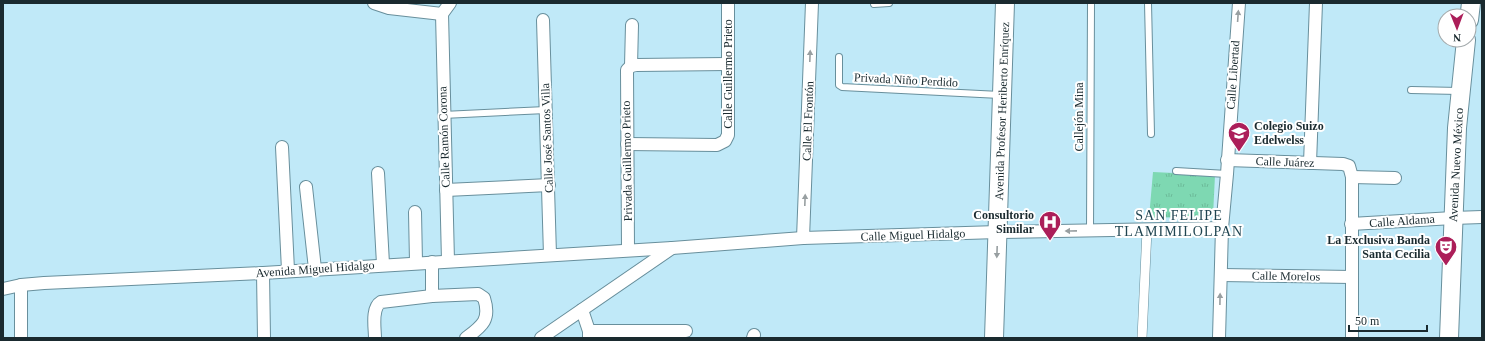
<svg xmlns="http://www.w3.org/2000/svg" width="1485" height="341" font-family="'Times New Roman',serif">
	<style>
		.park { fill: url(#park-tufts) }
		.lines { fill: none; stroke-linecap: round; stroke-linejoin: round }
		.service-casing { stroke: #688f9c; stroke-width: 8 }
		.pedestrian-casing { stroke: #688f9c; stroke-width: 10 }
		.minor-casing { stroke: #688f9c; stroke-width: 14 }
		.secondary-casing { stroke: #688f9c; stroke-width: 20 }
		.service { stroke: #fff; stroke-width: 6 }
		.pedestrian { stroke: #fff; stroke-width: 9 }
		.minor { stroke: #fff; stroke-width: 12 }
		.secondary { stroke: #fff; stroke-width: 18 }
		.oneway { fill: #989fa1 }
		.labels { text-anchor: middle; stroke-width: 4; stroke-linejoin: round; paint-order: stroke }
		.street-label { font-size: 12px; fill: #1a2a2f; stroke: #fff }
		.poi-label { font-size: 12px; font-weight: bold; fill: #1a2a2f; stroke: #fff; text-anchor: end }
		.quarter-label { font-size: 14px; letter-spacing: 1px; fill: #1f4450; stroke: #fff }
	</style>
	<defs>
		<pattern id="park-tufts" width="24" height="20" patternUnits="userSpaceOnUse"><rect width="24" height="20" fill="#7ed8b2"/><path d="M3 7l-1-3M5 7V3M7 7l1-3M15 17l-1-3M17 17v-4M19 17l1-3" fill="none" stroke="#6cba99"/></pattern>
	</defs>
	<rect width="100%" height="100%" fill="#c0e9f8"/>
	<polygon class="park" points="1153,172 1215,175 1213,216 1149,218"/>
	<g class="lines">
		<g class="service-casing">
			<g id="service">
				<polyline points="1148,3 1151,134"/>
				<polyline points="874,4 889,3"/>
				<polyline points="839,57 839,85 842,87 1000,95"/>
				<polyline points="1411,90 1459,91"/>
				<polyline points="443,115 546,110"/>
				<polyline points="1176,171 1227,174"/>
				<polyline points="1090,231 1091,3"/>
			</g>
		</g>
		<g class="pedestrian-casing">
			<polyline id="pedestrian" points="1142,338 1147,230"/>
		</g>
		<g class="minor-casing">
			<g id="minor">
				<polyline points="374,3 389,8 442,14"/>
				<polyline points="442,14 448,261"/>
				<polyline points="442,14 450,3"/>
				<polyline points="543,20 550,255"/>
				<polyline points="631,66 632,25"/>
				<polyline points="627,144 717,145 725,141 728,135 728,3"/>
				<polyline points="282,147 288,270"/>
				<polyline points="1227,160 1343,164 1349,166 1352,177 1352,338"/>
				<polyline points="1310,163 1316,3"/>
				<polyline points="378,173 383,264"/>
				<polyline points="1352,177 1395,178"/>
				<polyline points="306,187 315,269"/>
				<polyline points="446,190 549,185"/>
				<polyline points="415,212 416,262"/>
				<polyline points="1351,224 1453,218 1482,217"/>
				<polyline points="803,238 812,3"/>
				<polyline points="628,250 627,70 631,66 636,65 727,64"/>
				<polyline points="432,262 432,296"/>
				<polyline points="263,273 264,338"/>
				<polyline points="1221,275 1352,277"/>
				<polyline points="3,289 21,285 44,283 263,273 672,248 803,238 998,232 1222,228"/>
				<polyline points="582,310 589,331 589,338"/>
				<polyline points="589,331 686,331"/>
				<polyline points="21,338 21,285"/>
				<path d="M375,338C375,328 371,308 381,302L432,296L478,294L484,298C491,320 482,326 466,338"/>
				<polyline points="541,338 672,248"/>
				<polyline points="753,338 754,335"/>
				<polyline points="1219,338 1222,228 1227,174 1239,3"/>
			</g>
		</g>
		<g class="secondary-casing">
			<g id="secondary">
				<polyline points="1469,20 1471,3"/>
				<polyline points="994,338 1005,3"/>
				<polyline points="1449,338 1457,128 1466,40"/>
			</g>
		</g>
		<use href="#service" class="service"/>
		<use href="#pedestrian" class="pedestrian"/>
		<use href="#minor" class="minor"/>
		<use href="#secondary" class="secondary"/>
	</g>
	<defs><path id="oneway-solid" d="M-6-.8H1V-3.2L6.5 0L1 3.2V.8H-6Z"/></defs>
	<g class="oneway">
		<use href="#oneway-solid" transform="translate(1238 16) rotate(-86)"/>
		<use href="#oneway-solid" transform="translate(810 56) rotate(-88)"/>
		<use href="#oneway-solid" transform="translate(805 200) rotate(-88)"/>
		<use href="#oneway-solid" transform="translate(1071 231) rotate(179)"/>
		<use href="#oneway-solid" transform="translate(997 252) rotate(92)"/>
		<use href="#oneway-solid" transform="translate(1220 299) rotate(-89)"/>
	</g>
	<defs>
		<g id="school-pin" transform="scale(1.15)"><path d="M0 17L-7.5 6A9.5 9.5 0 1 1 7.5 6Z" fill="#ac1e59" stroke="#fff"/><path d="M0-5L7-2L0 1L-7-2ZM-4 1L0 2.5L4 1V4Q0 6-4 4Z" fill="#fff"/></g>
		<g id="hospital-pin" transform="scale(1.15)"><path d="M0 17L-7.5 6A9.5 9.5 0 1 1 7.5 6Z" fill="#ac1e59" stroke="#fff"/><path d="M-5-5h3v3.5h4V-5h3V5h-3V1.5h-4V5h-3Z" fill="#fff"/></g>
		<g id="theatre-pin" transform="scale(1.15)"><path d="M0 17L-7.5 6A9.5 9.5 0 1 1 7.5 6Z" fill="#ac1e59" stroke="#fff"/><path d="M-5-5.5Q0-4 5-5.5V0Q5 5 0 6Q-5 5-5 0ZM-3.3-2.5H-1v1.5H-3.3ZM1-2.5H3.3v1.5H1ZM-2.8 1Q0 5.5 2.8 1Z" fill="#fff"/></g>
	</defs>
	<g fill-rule="evenodd">
		<use href="#school-pin" x="1239" y="133"/>
		<use href="#hospital-pin" x="1050" y="222"/>
		<use href="#theatre-pin" x="1446" y="247"/>
	</g>
	<g class="labels">
		<g class="street-label">
			<text transform="translate(728 74) rotate(-90)" y="4">Calle Guillermo Prieto</text>
			<text transform="translate(1233 75) rotate(-86)" y="4">Calle Libertad</text>
			<text transform="translate(906 80) rotate(3)" y="4">Privada Niño Perdido</text>
			<text transform="translate(1002 111) rotate(-88)" y="4">Avenida Profesor Heriberto Enríquez</text>
			<text transform="translate(1079 117) rotate(-90)" y="4">Callejón Mina</text>
			<text transform="translate(808 121) rotate(-88)" y="4">Calle El Frontón</text>
			<text transform="translate(444 137) rotate(-92)" y="4">Calle Ramón Corona</text>
			<text transform="translate(547 138) rotate(-92)" y="4">Calle José Santos Villa</text>
			<text transform="translate(627 161) rotate(-91)" y="4">Privada Guillermo Prieto</text>
			<text transform="translate(1285 162) rotate(2)" y="4">Calle Juárez</text>
			<text transform="translate(1456 165) rotate(-87)" y="4">Avenida Nuevo México</text>
			<text transform="translate(1402 221) rotate(-4)" y="4">Calle Aldama</text>
			<text transform="translate(913 235) rotate(-2)" y="4">Calle Miguel Hidalgo</text>
			<text transform="translate(315 269) rotate(-4)" y="4">Avenida Miguel Hidalgo</text>
			<text transform="translate(1286 276) rotate(1)" y="4">Calle Morelos</text>
		</g>
		<g class="poi-label">
			<text x="1254" y="130" text-anchor="start">Colegio Suizo<tspan x="1254" dy="14">Edelwelss</tspan></text>
			<text x="1034" y="219">Consultorio<tspan x="1034" dy="14">Similar</tspan></text>
			<text x="1430" y="244">La Exclusiva Banda<tspan x="1430" dy="14">Santa Cecilia</tspan></text>
		</g>
		<g class="quarter-label">
			<text x="1179" y="220">SAN FELIPE<tspan x="1179" dy="16">TLAMIMILOLPAN</tspan></text>
		</g>
	</g>
	<rect width="1485" height="341" fill="none" stroke="#1a2a2f" stroke-width="8"/>
	<g transform="translate(1457 28) rotate(179)"><circle r="19" fill="#ffffff" stroke="#a3aaac"/>
	<path d="M0-3L7 15L0 10L-7 15Z" fill="#ac1e59"/>
	<text y="-6" font-size="11" font-weight="bold" text-anchor="middle" fill="#1a2a2f">N</text>
	</g>
	<path d="M1349 325v6h78v-6" fill="none" stroke="#1a2a2f" stroke-width="2"/>
	<text x="1355" y="325" font-size="12" fill="#1a2a2f" stroke="#ffffff" stroke-width="3" paint-order="stroke">50 m</text>
</svg>
